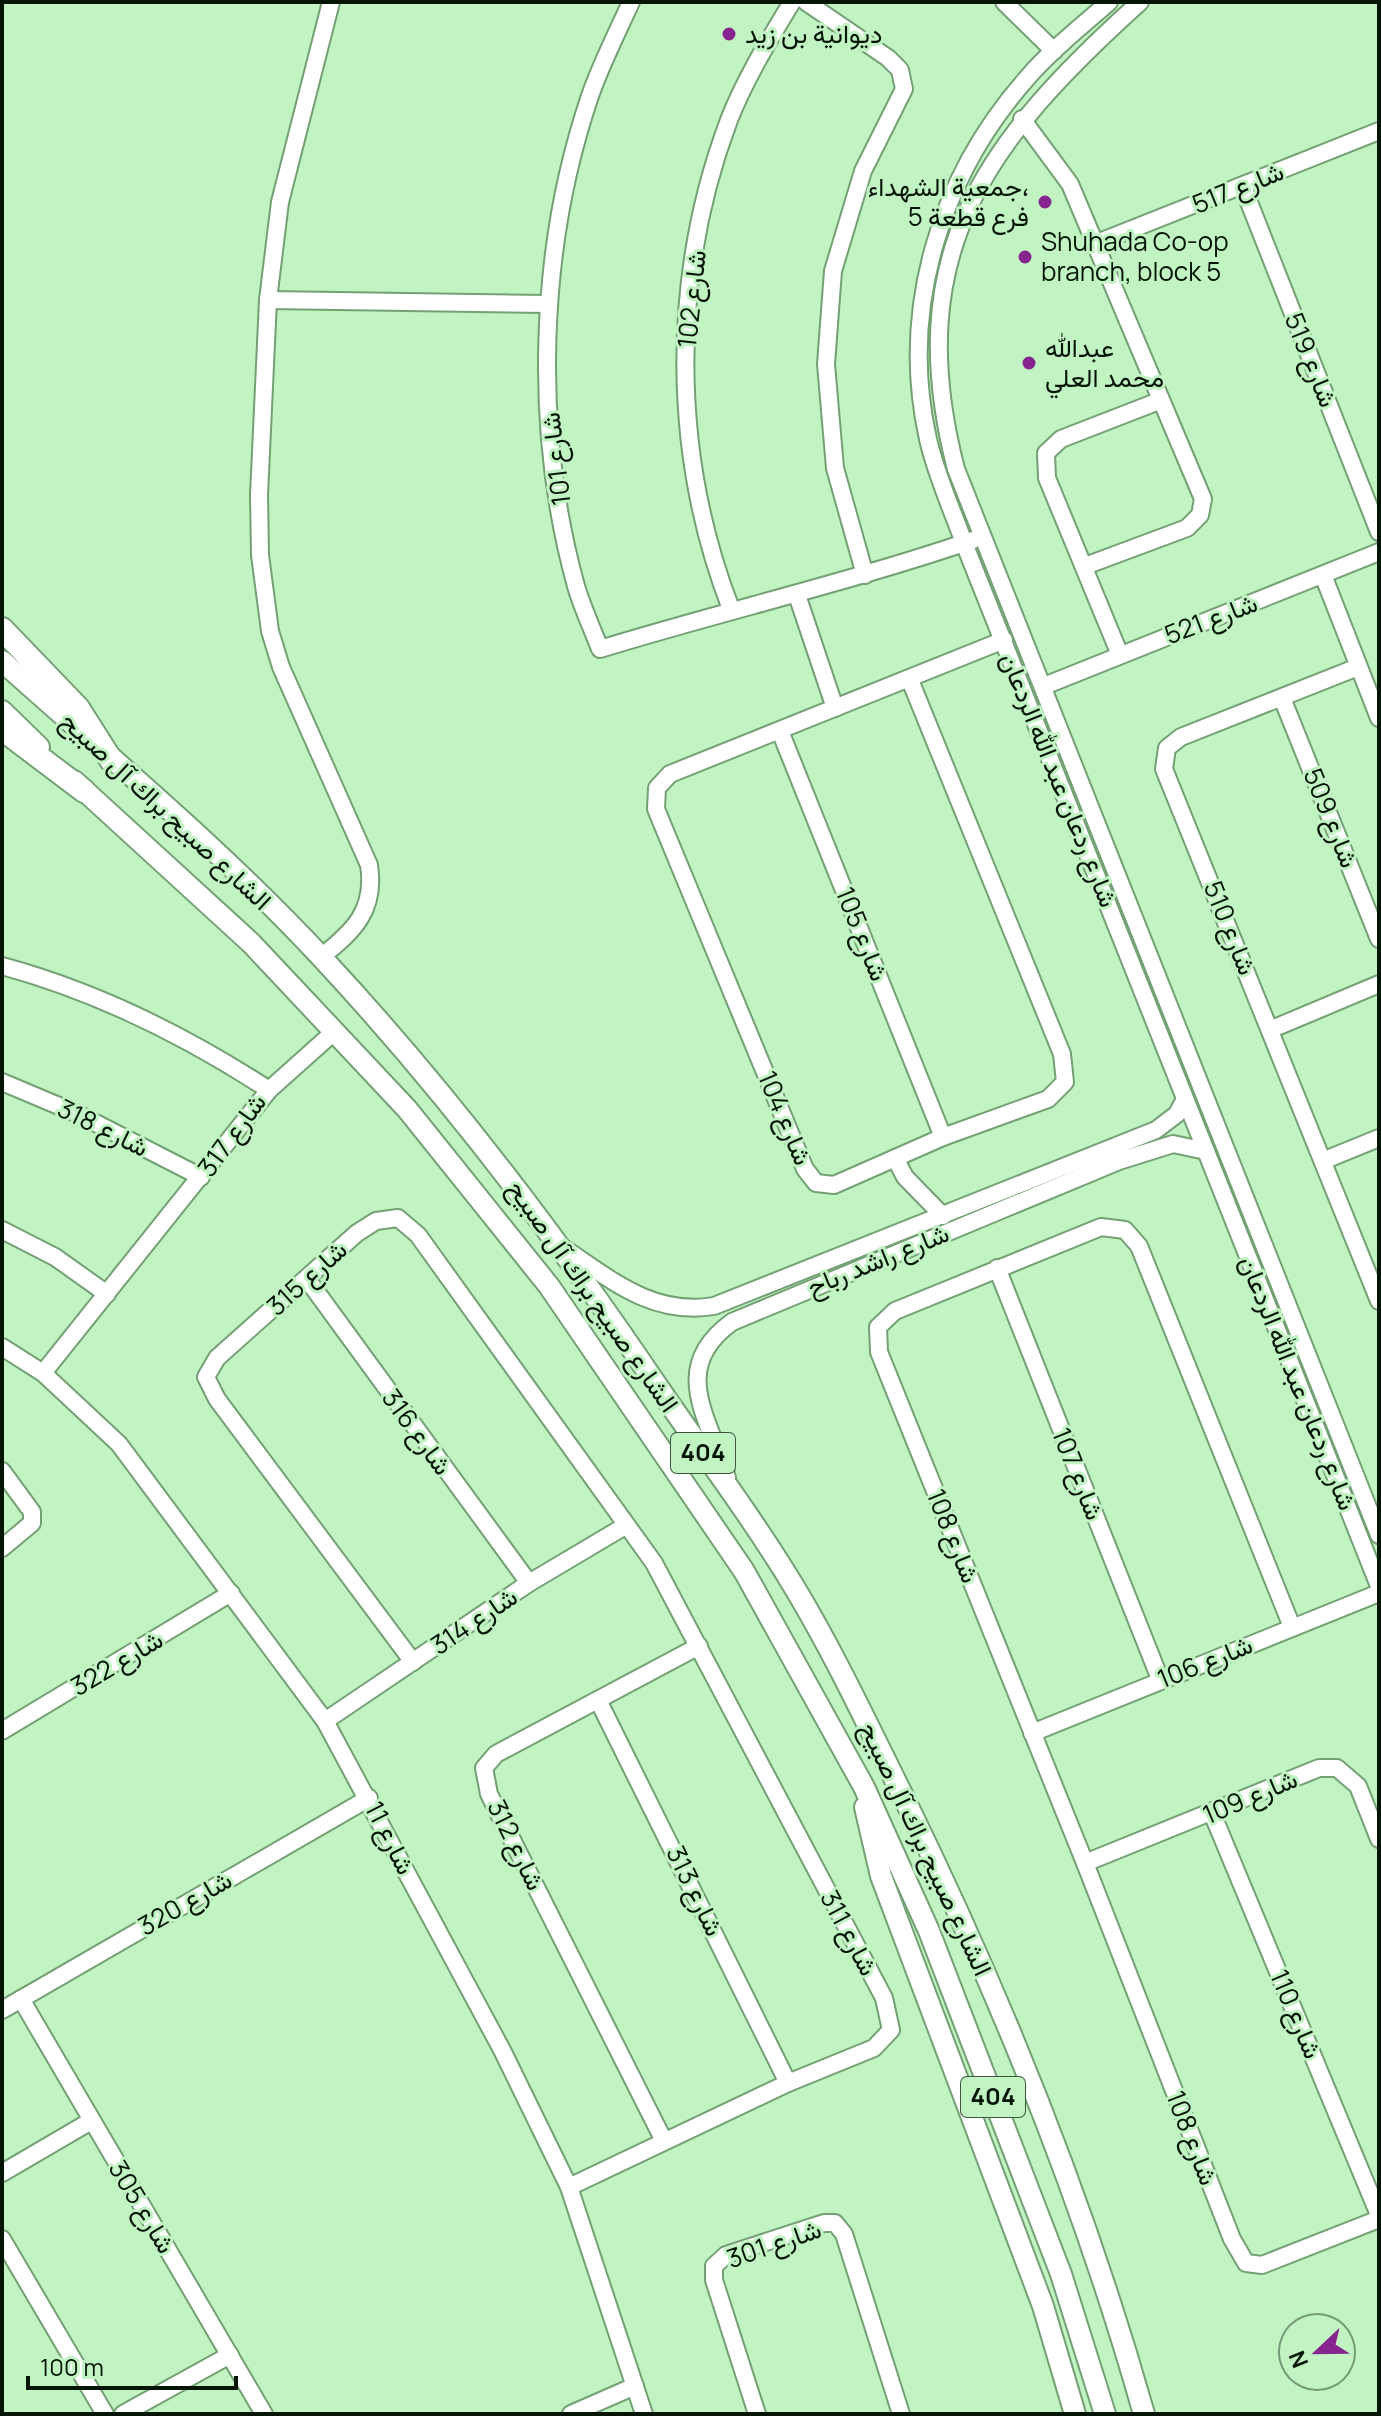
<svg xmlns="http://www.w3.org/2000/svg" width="1381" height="2416" font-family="Manrope,Vazirmatn,sans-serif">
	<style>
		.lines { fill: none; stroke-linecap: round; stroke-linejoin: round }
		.minor-casing { stroke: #73a174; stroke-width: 20 }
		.major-casing { stroke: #73a174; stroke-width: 24 }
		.highway-casing { stroke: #73a174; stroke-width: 26 }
		.minor { stroke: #fff; stroke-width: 16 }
		.major { stroke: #fff; stroke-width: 20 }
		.highway { stroke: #fff; stroke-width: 22 }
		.poi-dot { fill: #87258e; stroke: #c2f4c3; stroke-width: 3 }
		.labels { text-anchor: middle; stroke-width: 6; stroke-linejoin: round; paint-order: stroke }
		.shield { fill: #c2f4c3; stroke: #3d573e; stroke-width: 2 }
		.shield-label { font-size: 24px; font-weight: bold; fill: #041405 }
		.poi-label { font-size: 26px; fill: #041405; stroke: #c2f4c3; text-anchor: start }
		.street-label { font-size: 26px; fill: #041405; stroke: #c2f4c3 }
	</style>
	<rect width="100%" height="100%" fill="#c2f4c3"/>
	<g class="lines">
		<g class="minor-casing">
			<g id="minor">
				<path d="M631,2C617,33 601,64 590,96C538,249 533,431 576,586C582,607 592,628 600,649C724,611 850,582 973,540"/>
				<polyline points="806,2 888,58 900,70 904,89 863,171 833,271 826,364 835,468 865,575"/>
				<polyline points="1004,2 1054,51"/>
				<path d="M1109,2C1082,26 1052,49 1028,77C940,176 899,309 928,439C936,475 952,509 964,543L1379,1586"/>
				<path d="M1140,2C986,141 900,253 956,469L1379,1535"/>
				<polyline points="1022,119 1070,184 1203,499 1200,515 1187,528 1085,566"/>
				<polyline points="1243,187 1379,532"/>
				<polyline points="1097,243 1379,131"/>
				<polyline points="268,300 548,304"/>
				<polyline points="1323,575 1379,718"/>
				<polyline points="797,595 835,708"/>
				<path d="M731,609C671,454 670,277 729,120C745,79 769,40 792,2"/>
				<polyline points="1120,655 1047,478 1046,453 1061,439 1159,401"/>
				<polyline points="1358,667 1181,737 1167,748 1164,769 1379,1301"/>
				<polyline points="910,680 1062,1054 1065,1082 1048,1099 943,1137 834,1185 816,1183 805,1169 656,809 657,788 670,774 1004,640"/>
				<polyline points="1044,686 1379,552"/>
				<polyline points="1282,698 1379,939"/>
				<polyline points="780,731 943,1137"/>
				<path d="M321,957C354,931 376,910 369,865L281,667L270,631L260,555L259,495L268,300L280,202L331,2"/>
				<path d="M2,966C98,992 186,1036 269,1090L43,1373"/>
				<polyline points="1272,1029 1379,984"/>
				<polyline points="2,1082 78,1114 201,1177"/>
				<polyline points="269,1090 335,1031"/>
				<polyline points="895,1158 905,1177 943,1216"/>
				<polyline points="1325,1160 1379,1138"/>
				<polyline points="2,1230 55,1257 107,1294"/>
				<path d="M565,1249C613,1281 653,1316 714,1306L1156,1130L1177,1114L1185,1099"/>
				<polyline points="997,1268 1160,1679"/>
				<polyline points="307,1279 529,1583"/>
				<polyline points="2,1347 43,1373 119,1444 325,1721 502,2050 569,2187 644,2414"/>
				<polyline points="2,1471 32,1512 32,1523 2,1548"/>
				<path d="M727,1478C711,1420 667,1369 732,1322L1119,1161L1173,1144L1206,1151"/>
				<polyline points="1292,1627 1139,1246 1125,1230 1101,1227 895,1311 878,1327 879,1352 1085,1863 1232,2239 1246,2263 1262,2265 1379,2219"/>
				<polyline points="413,1662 217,1399 206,1377 217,1358 357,1233 376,1221 398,1218 418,1235 654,1563 884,1998 891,2030 874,2048 788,2083 569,2187"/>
				<polyline points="598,1700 788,2083"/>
				<polyline points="325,1721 529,1583 625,1526"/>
				<polyline points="2,1731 231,1593"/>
				<polyline points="1032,1733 1379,1593"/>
				<polyline points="1212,1813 1379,2215"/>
				<polyline points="1085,1863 1319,1768 1337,1768 1358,1786 1379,1839"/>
				<polyline points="21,1999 264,2414"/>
				<polyline points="2,2010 369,1798"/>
				<polyline points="664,2141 489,1794 484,1768 496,1754 699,1646"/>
				<polyline points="2,2173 91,2121"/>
				<polyline points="2,2239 105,2414"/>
				<polyline points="123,2414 230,2355"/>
				<polyline points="571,2414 635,2386"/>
				<polyline points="757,2414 714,2280 714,2266 726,2255 824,2223 835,2223 844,2234 901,2414"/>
			</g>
		</g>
		<g class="major-casing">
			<g id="major">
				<path d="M2,661C110,758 224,852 323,959C447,1092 556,1236 658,1387C704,1454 754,1520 796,1590C836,1657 869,1728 904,1798C1001,1996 1084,2202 1144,2414"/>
				<polyline points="2,711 39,747"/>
				<polyline points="74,781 251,943 407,1109 549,1286 744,1571 864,1787 929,1931 1061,2274 1105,2414"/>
				<polyline points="865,1807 881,1876 1043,2306 1075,2414"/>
			</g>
		</g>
		<g class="highway-casing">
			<g id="highway">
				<polyline points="2,629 78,708 111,760"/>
				<polyline points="2,729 84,791"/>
			</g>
		</g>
		<use href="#minor" class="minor"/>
		<use href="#major" class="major"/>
		<use href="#highway" class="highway"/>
	</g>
	<g class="poi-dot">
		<circle cx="729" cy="34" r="8"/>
		<circle cx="1045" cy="202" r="8"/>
		<circle cx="1025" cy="257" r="8"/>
		<circle cx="1029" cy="363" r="8"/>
	</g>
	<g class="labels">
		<g class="shield">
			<rect x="671" y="1433" width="64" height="40" rx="6"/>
			<rect x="961" y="2077" width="64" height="40" rx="6"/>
		</g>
		<g class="shield-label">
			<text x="703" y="1461">404</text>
			<text x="993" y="2105">404</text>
		</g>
		<g class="poi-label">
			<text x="745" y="43">ديوانية بن زيد</text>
			<text x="1029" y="196" text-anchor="end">جمعية الشهداء،<tspan x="1029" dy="30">فرع قطعة 5</tspan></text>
			<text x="1041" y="251">Shuhada Co-op<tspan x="1041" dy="30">branch, block 5</tspan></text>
			<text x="1045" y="357">عبدالله<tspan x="1045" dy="30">محمد العلي</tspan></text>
		</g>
		<g class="street-label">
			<text transform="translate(1238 188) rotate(-22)" y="9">شارع 517</text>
			<text transform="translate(692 299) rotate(-84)" y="9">شارع 102</text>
			<text transform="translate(1311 360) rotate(68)" y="9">شارع 519</text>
			<text transform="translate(556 459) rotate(-97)" y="9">شارع 101</text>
			<text transform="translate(1211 619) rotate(-21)" y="9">شارع 521</text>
			<text transform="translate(1059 780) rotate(68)" y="9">شارع ردعان عبد الله الردعان</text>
			<text transform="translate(166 811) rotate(43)" y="9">الشارع صبيح براك آل صبيح</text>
			<text transform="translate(1331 818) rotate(68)" y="9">شارع 509</text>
			<text transform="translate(1230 928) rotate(68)" y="9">شارع 510</text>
			<text transform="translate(862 934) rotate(68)" y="9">شارع 105</text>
			<text transform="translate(785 1118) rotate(67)" y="9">شارع 104</text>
			<text transform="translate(103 1128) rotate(26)" y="9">شارع 318</text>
			<text transform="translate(232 1135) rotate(-54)" y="9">شارع 317</text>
			<text transform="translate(878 1260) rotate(-22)" y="9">شارع راشد رباح</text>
			<text transform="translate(307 1278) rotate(-42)" y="9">شارع 315</text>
			<text transform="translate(593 1296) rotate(55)" y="9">الشارع صبيح براك آل صبيح</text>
			<text transform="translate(1298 1383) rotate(68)" y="9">شارع ردعان عبد الله الردعان</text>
			<text transform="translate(417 1432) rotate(54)" y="9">شارع 316</text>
			<text transform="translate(1078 1474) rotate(68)" y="9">شارع 107</text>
			<text transform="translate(953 1536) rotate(68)" y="9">شارع 108</text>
			<text transform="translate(474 1621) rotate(-34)" y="9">شارع 314</text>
			<text transform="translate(1205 1662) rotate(-22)" y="9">شارع 106</text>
			<text transform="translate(117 1663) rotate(-31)" y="9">شارع 322</text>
			<text transform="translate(1250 1797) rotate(-23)" y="9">شارع 109</text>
			<text transform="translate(390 1838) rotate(63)" y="9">شارع 11</text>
			<text transform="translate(516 1845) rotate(64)" y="9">شارع 312</text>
			<text transform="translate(926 1849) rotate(65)" y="9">الشارع صبيح براك آل صبيح</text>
			<text transform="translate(695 1891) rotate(64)" y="9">شارع 313</text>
			<text transform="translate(185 1903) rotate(-30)" y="9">شارع 320</text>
			<text transform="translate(849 1933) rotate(62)" y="9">شارع 311</text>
			<text transform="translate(1296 2014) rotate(67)" y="9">شارع 110</text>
			<text transform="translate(1192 2138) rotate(69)" y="9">شارع 108</text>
			<text transform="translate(142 2207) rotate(59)" y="9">شارع 305</text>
			<text transform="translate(774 2244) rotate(-19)" y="9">شارع 301</text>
		</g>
	</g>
	<rect width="1381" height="2416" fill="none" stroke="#041405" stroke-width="8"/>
	<g transform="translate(1317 2352) rotate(248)"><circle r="38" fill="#c2f4c3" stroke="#769a77" stroke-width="2"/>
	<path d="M0-6L14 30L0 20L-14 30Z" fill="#87258e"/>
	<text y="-12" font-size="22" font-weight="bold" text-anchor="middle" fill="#041405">N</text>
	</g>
	<path d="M28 2376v12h208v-12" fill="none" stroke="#041405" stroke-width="4"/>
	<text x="40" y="2376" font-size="24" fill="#041405" stroke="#c2f4c3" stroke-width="6" paint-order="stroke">100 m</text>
</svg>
